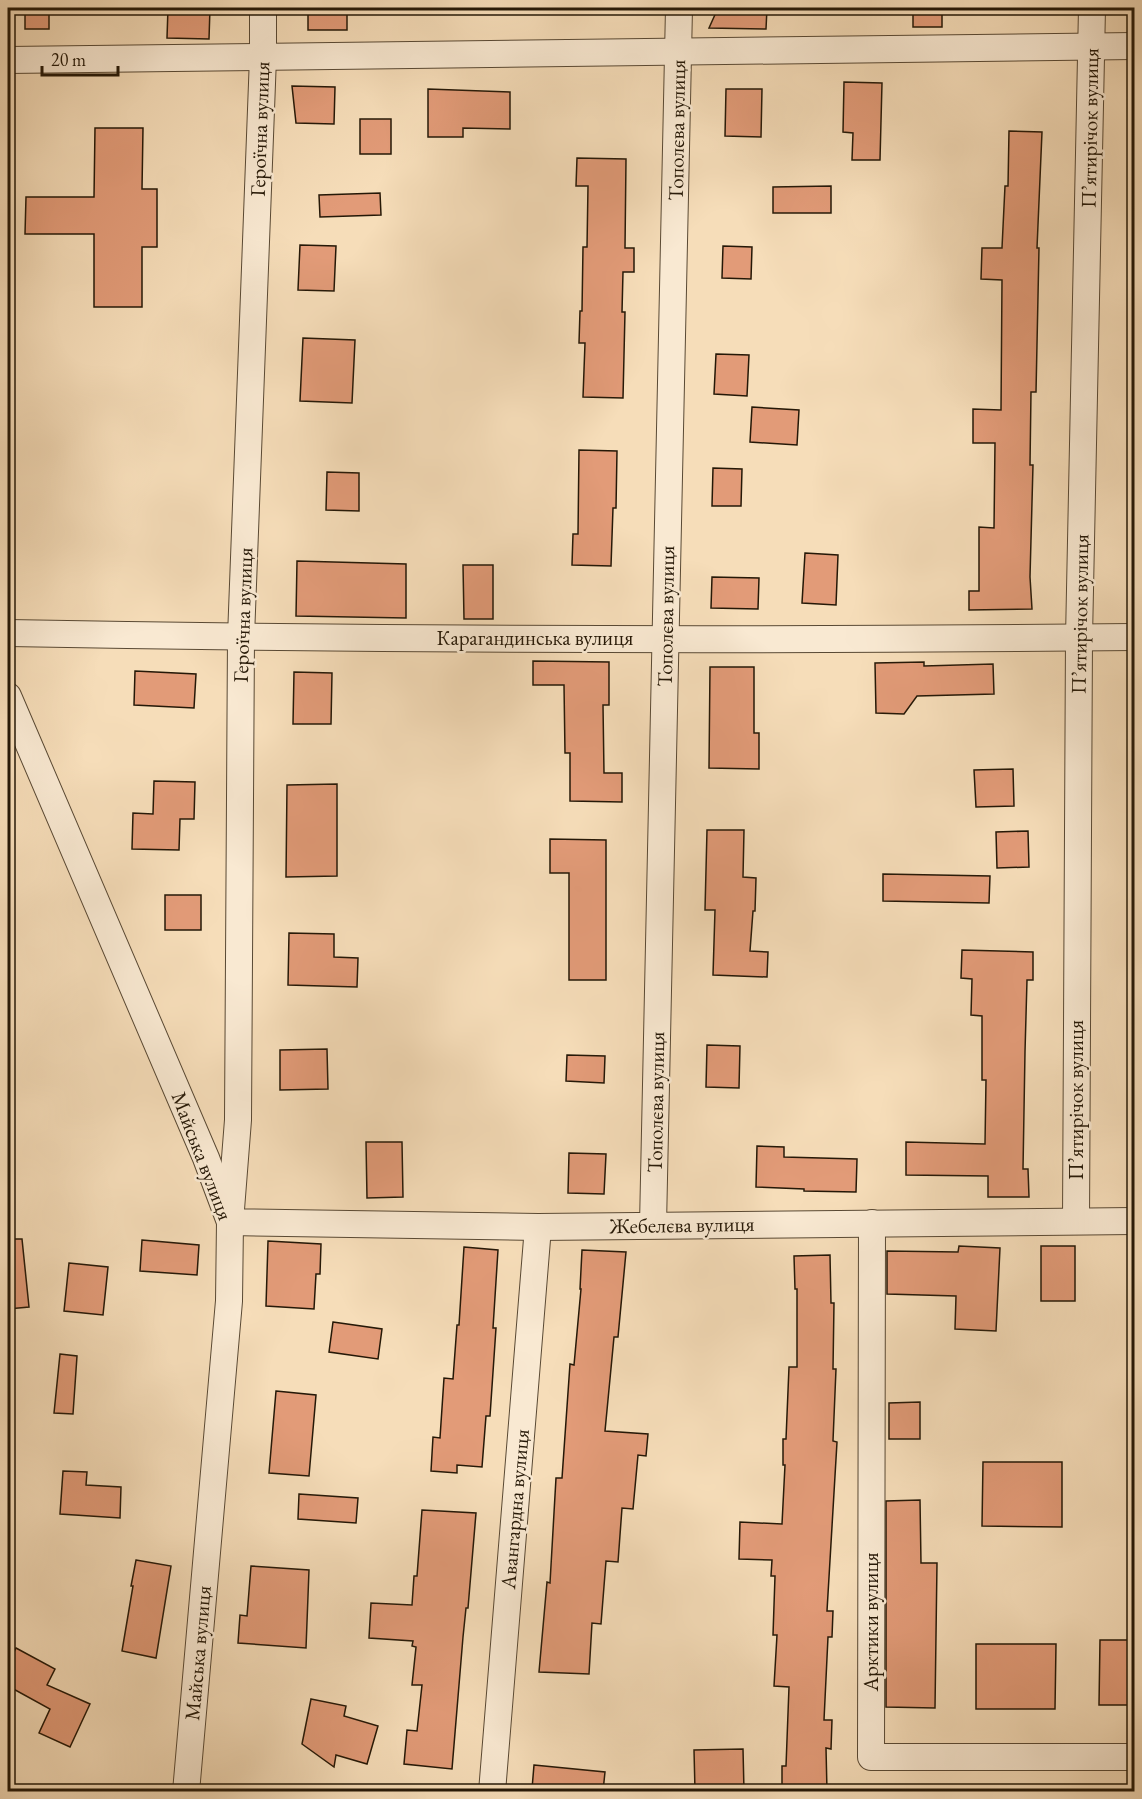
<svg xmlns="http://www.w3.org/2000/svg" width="1142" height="1799" font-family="'EB Garamond',serif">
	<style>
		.building { fill: #e29b78; stroke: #251807; stroke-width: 1.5 }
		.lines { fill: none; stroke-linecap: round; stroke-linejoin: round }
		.minor-casing { stroke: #594934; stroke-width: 28 }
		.minor { stroke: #f9e9d2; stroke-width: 26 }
		.labels { text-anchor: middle; stroke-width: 5; stroke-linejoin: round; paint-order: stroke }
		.street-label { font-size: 21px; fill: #251807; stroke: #f9e9d2 }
	</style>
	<rect width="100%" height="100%" fill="#f6ddb9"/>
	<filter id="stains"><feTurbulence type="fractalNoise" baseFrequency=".00333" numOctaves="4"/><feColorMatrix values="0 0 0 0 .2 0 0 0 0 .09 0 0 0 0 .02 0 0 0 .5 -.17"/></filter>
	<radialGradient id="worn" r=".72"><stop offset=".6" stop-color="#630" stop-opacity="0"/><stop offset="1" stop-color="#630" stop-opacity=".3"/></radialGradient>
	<g class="building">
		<rect x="25" y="8" width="24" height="21"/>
		<polygon points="168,8 210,8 209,39 167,38"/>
		<rect x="308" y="8" width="39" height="22"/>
		<polygon points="718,8 767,8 766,29 709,28"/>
		<rect x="913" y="8" width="29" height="19"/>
		<polygon points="844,82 882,83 880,160 852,160 853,133 843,132"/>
		<polygon points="292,86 335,87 334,124 296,123"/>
		<polygon points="428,89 510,92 510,129 463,128 463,137 428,137"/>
		<polygon points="726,89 762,89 761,137 725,136"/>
		<rect x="360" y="119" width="31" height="35"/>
		<polygon points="95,128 143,128 142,189 157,189 157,247 142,247 142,307 94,307 94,234 25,234 26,197 94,197"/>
		<polygon points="1009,131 1042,132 1037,248 1039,248 1036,392 1031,392 1030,465 1033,465 1030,577 1032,609 969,610 969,591 979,591 979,527 994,528 995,443 973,443 973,409 1001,410 1002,280 981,279 982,248 1002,248 1005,186 1008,186"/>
		<polygon points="577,158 626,159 625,248 634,248 634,272 623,272 622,312 625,312 623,398 583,397 585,343 579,343 580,311 582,311 583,247 587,247 588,186 576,186"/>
		<polygon points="831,186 831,213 773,213 773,187"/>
		<polygon points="380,193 381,215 320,217 319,195"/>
		<polygon points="300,245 336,246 334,291 298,290"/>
		<polygon points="723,246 752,247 751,279 722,278"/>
		<polygon points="303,338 355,340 352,403 300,401"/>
		<polygon points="716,354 749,355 747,396 714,394"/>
		<polygon points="752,407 799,410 797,445 750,442"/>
		<polygon points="579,450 617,451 616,508 613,508 611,566 572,565 573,534 578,534"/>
		<polygon points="713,468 742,469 741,506 712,506"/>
		<polygon points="327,472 359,473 359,511 326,510"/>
		<polygon points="805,553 838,555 836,605 802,603"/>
		<polygon points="297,561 406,564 406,618 296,616"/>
		<polygon points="463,565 493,565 493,619 464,619"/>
		<polygon points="712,577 759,578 758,609 711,608"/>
		<polygon points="533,661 609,662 609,705 603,705 604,773 622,773 622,802 570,801 570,753 565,753 564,685 533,685"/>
		<polygon points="924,662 924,666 993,664 994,694 917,696 904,714 876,713 875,663"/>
		<polygon points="710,667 754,667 754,733 759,733 759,769 709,768"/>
		<polygon points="135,671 196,674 194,708 134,705"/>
		<polygon points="294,672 332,673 331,724 293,724"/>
		<polygon points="1013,769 1014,806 976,807 974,770"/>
		<polygon points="154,781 195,782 194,819 180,819 179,850 132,849 133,813 153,814"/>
		<polygon points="337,784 337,876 286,877 287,785"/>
		<polygon points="707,830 744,830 743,877 756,878 755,911 753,911 750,951 768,952 767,977 713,975 715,910 705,910"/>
		<polygon points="1028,831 1029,867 997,868 996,832"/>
		<polygon points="550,839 606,840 606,980 569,980 569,873 550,873"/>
		<polygon points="883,874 990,876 989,903 883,901"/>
		<rect x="165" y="895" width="36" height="35"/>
		<polygon points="289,933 334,934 334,957 358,958 357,987 288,985"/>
		<polygon points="962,950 1033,952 1033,980 1027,980 1025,1052 1023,1169 1028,1169 1029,1197 988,1197 988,1176 906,1175 906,1142 985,1144 986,1080 982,1080 982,1016 971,1015 972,979 961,978"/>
		<polygon points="707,1045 740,1046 739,1088 706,1087"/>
		<polygon points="327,1049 328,1089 280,1090 280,1050"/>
		<polygon points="567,1055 605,1056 604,1083 566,1081"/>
		<polygon points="366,1142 402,1142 403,1197 367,1198"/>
		<polygon points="757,1146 784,1147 784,1157 857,1159 856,1192 804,1191 804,1189 756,1187"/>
		<polygon points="569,1153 606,1154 604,1194 568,1193"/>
		<polygon points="8,1239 22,1239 29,1307 8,1309"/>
		<polygon points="142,1240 199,1245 197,1275 140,1271"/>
		<polygon points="268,1241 321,1244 320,1274 316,1274 314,1309 266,1306"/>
		<polygon points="959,1246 1000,1248 996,1331 955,1329 956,1296 887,1294 887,1251 958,1252"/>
		<rect x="1041" y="1246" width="34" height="55"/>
		<polygon points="464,1247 498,1250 493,1328 496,1328 490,1416 486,1416 482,1467 457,1465 457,1473 431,1471 433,1437 440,1438 444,1378 453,1379 457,1325 459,1325"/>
		<polygon points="582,1250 626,1252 618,1337 614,1337 605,1431 648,1434 646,1456 638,1455 633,1509 622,1508 618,1562 606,1561 601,1624 592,1623 589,1674 539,1672 547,1582 550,1583 556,1478 562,1478 570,1364 574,1365 581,1289 580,1289"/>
		<polygon points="830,1255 831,1303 834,1303 833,1369 836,1369 833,1441 837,1442 827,1611 833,1611 832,1637 828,1637 824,1720 832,1720 831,1749 826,1748 827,1791 782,1791 782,1766 786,1766 789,1687 774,1686 777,1635 773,1635 775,1576 771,1576 772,1560 739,1559 740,1522 782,1524 785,1465 783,1465 783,1439 786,1439 789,1367 797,1367 797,1289 795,1289 794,1256"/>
		<polygon points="69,1263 108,1267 103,1315 64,1311"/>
		<polygon points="333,1322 382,1329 378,1359 329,1352"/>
		<polygon points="60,1354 77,1356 73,1414 54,1413"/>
		<polygon points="276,1391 316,1395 309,1476 269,1473"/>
		<polygon points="920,1402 920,1439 889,1439 889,1403"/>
		<polygon points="983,1462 1062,1462 1062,1527 982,1526"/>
		<polygon points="63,1471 87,1472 86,1485 121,1487 120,1518 60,1514"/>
		<polygon points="299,1494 358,1498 356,1523 298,1519"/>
		<polygon points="920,1500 921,1563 937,1563 935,1708 886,1707 886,1501"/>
		<polygon points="422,1510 476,1513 468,1608 466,1608 463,1637 452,1769 404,1764 407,1730 417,1731 422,1685 412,1685 416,1647 412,1646 413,1641 369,1638 371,1603 412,1605 414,1576 417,1576"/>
		<polygon points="136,1560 171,1566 156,1658 122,1651 133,1586 131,1586"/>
		<polygon points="251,1566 309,1570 306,1648 238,1643 240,1615 247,1616"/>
		<polygon points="1100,1640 1134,1640 1134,1705 1099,1705"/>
		<polygon points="976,1644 1056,1644 1055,1709 976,1709"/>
		<polygon points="16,1648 55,1669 47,1685 90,1704 70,1747 39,1733 50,1709 8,1686 8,1664"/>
		<polygon points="311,1699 346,1706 344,1716 378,1726 367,1764 336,1755 334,1767 302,1744"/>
		<polygon points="743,1749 744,1791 695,1791 694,1750"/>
		<polygon points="534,1765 605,1772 603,1791 562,1791 532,1789"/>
	</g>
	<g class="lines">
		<g class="minor-casing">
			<g id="minor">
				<polyline points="263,8 263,57 241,637 238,1120 230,1222 538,1227 1134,1221"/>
				<polyline points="8,60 1134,46"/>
				<path d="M8,633C383,640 759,641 1134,637"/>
				<polyline points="8,696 206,1158 230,1222 229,1301 186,1792"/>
				<polyline points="1076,1221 1079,638 1092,8"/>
				<polyline points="872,1223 871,1757 1134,1757"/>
				<polyline points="653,1225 679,8"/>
				<polyline points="492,1792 538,1227"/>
			</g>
		</g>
		<use href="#minor" class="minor"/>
	</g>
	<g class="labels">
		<g class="street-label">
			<text transform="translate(1090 128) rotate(-89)" y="7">П’ятирічок вулиця</text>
			<text transform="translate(260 129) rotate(-88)" y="7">Героїчна вулиця</text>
			<text transform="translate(677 130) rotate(-89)" y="7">Тополєва вулиця</text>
			<text transform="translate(1080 614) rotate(-89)" y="7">П’ятирічок вулиця</text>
			<text transform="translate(243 615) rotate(-88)" y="7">Героїчна вулиця</text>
			<text transform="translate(666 616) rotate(-89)" y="7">Тополєва вулиця</text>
			<text x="535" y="645">Карагандинська вулиця</text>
			<text transform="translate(1076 1100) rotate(-90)" y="7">П’ятирічок вулиця</text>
			<text transform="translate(656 1102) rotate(-89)" y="7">Тополєва вулиця</text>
			<text transform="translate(202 1156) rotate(69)" y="7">Майська вулиця</text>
			<text transform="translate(682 1225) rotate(-1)" y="7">Жебелєва вулиця</text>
			<text transform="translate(515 1509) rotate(-85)" y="7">Авангардна вулиця</text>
			<text transform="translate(871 1622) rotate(-90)" y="7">Арктики вулиця</text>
			<text transform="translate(198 1653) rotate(-85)" y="7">Майська вулиця</text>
		</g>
	</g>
	<rect width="1142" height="1799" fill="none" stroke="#f6ddb9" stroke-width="30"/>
	<rect x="9" y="9" width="1124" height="1781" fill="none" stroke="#251807" stroke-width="3"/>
	<rect x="15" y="15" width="1112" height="1769" fill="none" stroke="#251807" stroke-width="1.5"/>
	<path d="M42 66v9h76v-9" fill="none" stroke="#251807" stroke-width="3"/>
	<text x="51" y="66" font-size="18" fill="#251807" stroke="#f9e9d2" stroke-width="4.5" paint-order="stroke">20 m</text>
	<rect width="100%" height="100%" filter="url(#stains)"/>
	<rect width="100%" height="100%" fill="url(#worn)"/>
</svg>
